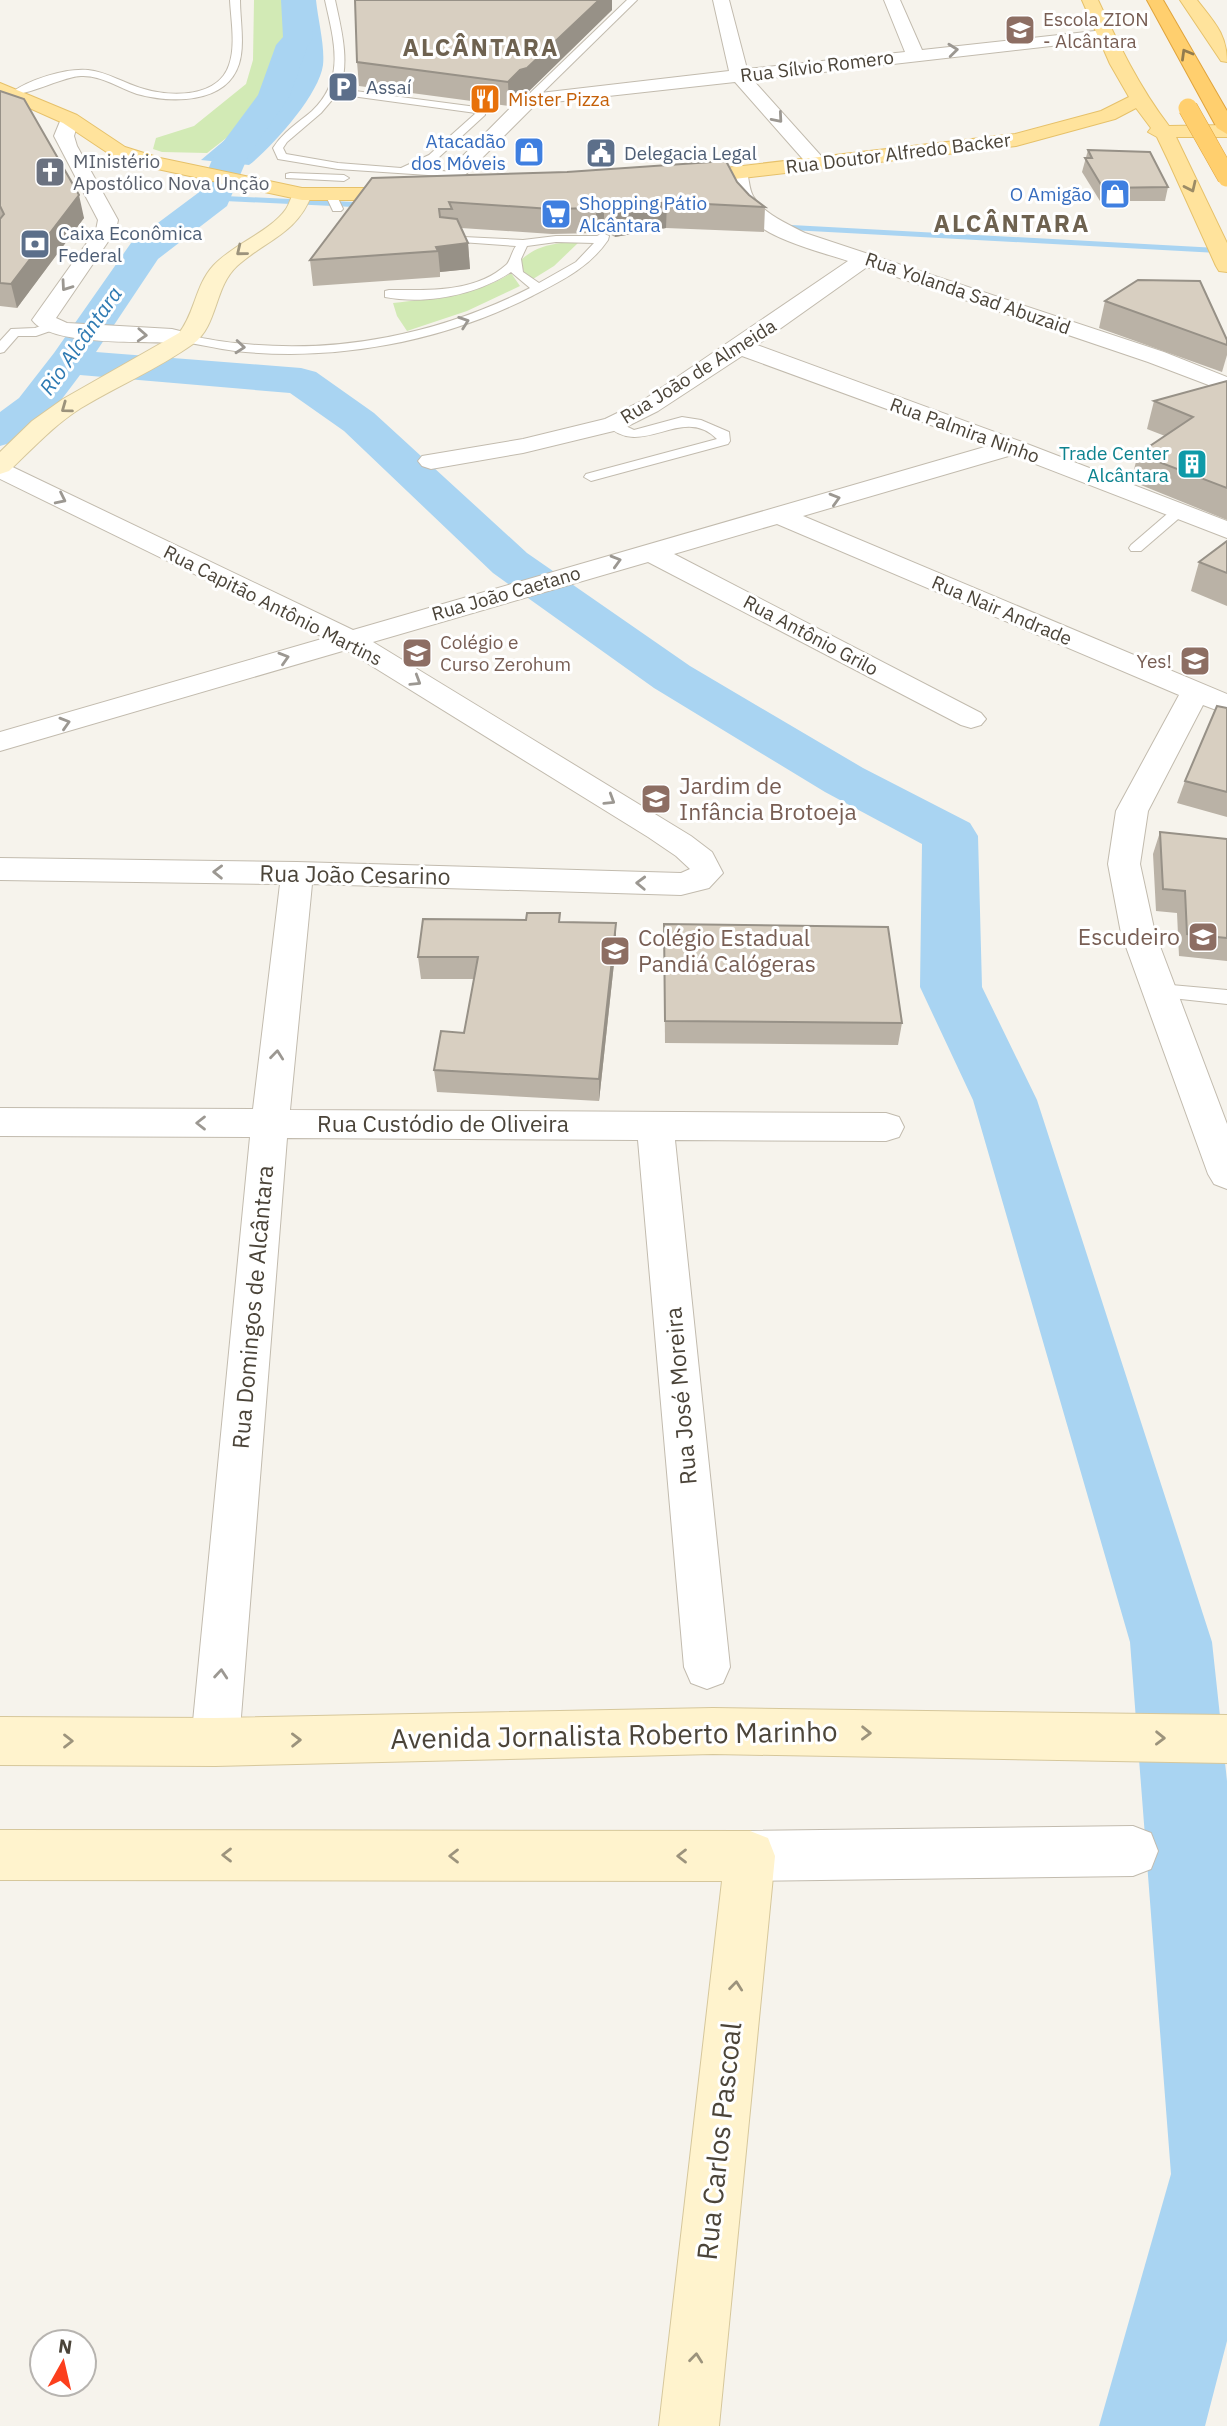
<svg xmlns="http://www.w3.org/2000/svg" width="1227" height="2426" font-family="'IBM Plex Sans',sans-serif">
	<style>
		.green { fill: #d2eab5 }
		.water { fill: #a9d4f2 }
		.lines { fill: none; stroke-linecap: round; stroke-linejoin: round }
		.stream { stroke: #a9d4f2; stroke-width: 5 }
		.river { fill: #a9d4f2; fill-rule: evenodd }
		.lane-casing { stroke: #c2bbae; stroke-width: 2 }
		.street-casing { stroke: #c2bbae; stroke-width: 2 }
		.secondary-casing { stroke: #d6c79b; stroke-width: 2 }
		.primary-casing { stroke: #e6c16a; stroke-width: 2 }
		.highway-casing { stroke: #e0a43c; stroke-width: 2 }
		.lane { fill: #fff; fill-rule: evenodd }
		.street { fill: #fff; fill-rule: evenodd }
		.secondary { fill: #fff3cd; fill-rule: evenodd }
		.primary { fill: #ffe39c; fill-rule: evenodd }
		.highway { fill: #ffcf6e; fill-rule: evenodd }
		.highway-bridge-casing { stroke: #e0a43c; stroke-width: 20; stroke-linecap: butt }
		.highway-bridge { stroke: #ffcf6e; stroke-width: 19 }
		.wall { fill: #bab2a6 }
		.shaded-wall { fill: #979187 }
		.building { fill: #d8cfc1; stroke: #979187; stroke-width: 2 }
		.oneway { stroke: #9c9892 }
		.oneway2 { stroke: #937c4e }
		.oneway3 { stroke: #9c8c66 }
		.oneway4 { stroke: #9c937c }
		.labels { text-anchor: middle; stroke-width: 6; stroke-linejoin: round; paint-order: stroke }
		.far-education-label { font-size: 19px; fill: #785e54; stroke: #fff; text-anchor: start }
		.far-street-label { font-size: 19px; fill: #4b4439; stroke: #fff }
		.far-service-label { font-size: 19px; fill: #4e5e75; stroke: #fff; text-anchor: start }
		.far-food-label { font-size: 19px; fill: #c56008; stroke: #fff; text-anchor: start }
		.far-shop-label { font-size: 19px; fill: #366cbe; stroke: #fff; text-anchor: end }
		.far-worship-label { font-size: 19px; fill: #5b616d; stroke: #fff; text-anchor: start }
		.far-culture-label { font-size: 19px; fill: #0d838f; stroke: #fff; text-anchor: end }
		.far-water-label { font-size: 21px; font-style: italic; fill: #2e7ab2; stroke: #fff }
		.education-label { font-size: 23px; fill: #785e54; stroke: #fff; text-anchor: start }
		.street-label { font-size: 23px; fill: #4b4439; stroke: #fff }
		.far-district-label { font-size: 24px; font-weight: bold; letter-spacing: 2px; fill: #6e6250; stroke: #fff }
		.near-street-label { font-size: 28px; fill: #4b4439; stroke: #fff }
	</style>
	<rect width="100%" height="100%" fill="#f6f3ec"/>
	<g class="green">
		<polygon points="254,0 295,0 292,45 271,92 238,129 207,153 162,152 153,149 156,138 194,126 246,84 253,60"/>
		<path d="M561,243H578L554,266L533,279L524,273L521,260C533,249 545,245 561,243Z"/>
		<path d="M511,273L520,286L467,311L407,331L397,316L393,303C433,298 476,296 511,273Z"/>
	</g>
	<path class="water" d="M296,0H316C318,20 325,46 323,65C319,95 272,147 249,165L201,160L238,129L271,92L298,38Z"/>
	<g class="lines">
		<g class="stream">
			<polyline points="214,198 364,205"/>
			<polyline points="782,227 1227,251"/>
		</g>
		<path class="river" d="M281,0H311L313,38L307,47L290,96L249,154L227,206L158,259L96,352L301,368L316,372L374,413L527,553L690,666L863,768L970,823L978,836L982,987L1037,1100L1212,1642L1227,1781V2341L1205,2426H1099L1171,2174L1130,1642L973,1100L920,987L922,844L825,792L654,688L493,573L344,431L290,393L80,375C58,404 37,437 0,446V412L19,398L54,353L131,243L198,193L215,153L258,95L276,45L283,37Z"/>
		<g class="lane-casing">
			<g id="lane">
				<path d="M230,0H240C240,20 245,45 239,64C226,105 170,103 137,94C119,88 101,75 81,76C64,76 21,99 11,93C28,80 65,68 88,70C108,72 125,84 144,89C171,97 218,98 229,65C236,46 231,20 230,0Z"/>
				<path d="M325,0H335C341,28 350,61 340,89L484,108L485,115L437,159L416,169L454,172L458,173V177L338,169L278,159L273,148C283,132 298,123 312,111C346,79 334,41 325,0ZM337,94L476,113L429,155L401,168L338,163L286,154L283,148L287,142L321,113Z"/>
				<polygon points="627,0 637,0 534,101 526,101 526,97"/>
				<polygon points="290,173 344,175 349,178 344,181 286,178 286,174"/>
				<polygon points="328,194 336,194 343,209 341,211 333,211 326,196"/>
				<path d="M603,233L609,236L608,240C589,268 561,281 532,296C442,342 336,362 235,351C214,348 193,343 172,340L166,336L172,332C193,336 214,341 235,343C337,355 439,334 530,288L511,272C476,295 426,305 385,297V291L389,290C428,290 475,293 506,265C510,262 512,251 516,246L447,241L443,240V236L523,240L556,236H597ZM556,242L594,243L576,262L539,283L523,272L521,259L527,246Z"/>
				<polygon points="52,322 56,323 56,329 36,336 18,336 4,352 0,353 0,341 11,329 35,328"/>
				<path d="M682,417L701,420L729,432L730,441L728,444L591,481L584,477L586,474L717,439C682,403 641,461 606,424L613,420L634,430Z"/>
				<polygon points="1179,507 1184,508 1184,514 1141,551 1131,551 1129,548 1131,545 1174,508"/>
				<polygon points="1160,984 1227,990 1227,1004 1153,996 1151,991 1153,986"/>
			</g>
		</g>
		<g class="street-casing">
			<g id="street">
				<polygon points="713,0 729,0 747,69 905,52 884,0 900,0 922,50 1104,30 1113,35 1104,40 753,80 823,158 826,162 823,166 809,166 735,82 536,104 443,197 429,197 426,193 523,95 729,71"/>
				<path d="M70,113L79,119L74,136L77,146L118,220L116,230L56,318L67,323L172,329L180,331L183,336L180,341L172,343C141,341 50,346 32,320L96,230L98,220L54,136L61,119Z"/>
				<path d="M738,167L745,169C750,177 748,187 753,196C763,214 788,224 805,233L1164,352L1227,377V392L1148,362L867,267L757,345L1022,442L1227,521V538L1012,455L803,516L1227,694V714L1203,705L1148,811L1140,864L1155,933L1227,1124V1189L1214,1184L1208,1174L1121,933L1108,864L1116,811L1179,695L777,524L674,554L981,713L986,719L981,725L971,728L961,725L648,562L373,642L691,836L712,852L723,873L709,888L681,895L312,884L290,1110L886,1113L899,1117L904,1127L899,1137L886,1141L675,1140L730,1667L723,1683L707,1689L691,1683L684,1667L638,1140L287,1138L239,1742L232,1759L215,1766L198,1759L191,1742L250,1137L0,1136V1108L253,1109L280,884L0,880V858L297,862L681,873L690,869L676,856L648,837L346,650L0,751V732L325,638L0,479V461L353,630L988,446L742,356L658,411L622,429L523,453L431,469L422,466L418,461L422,456L523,439L605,419L642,401L848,261C809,248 744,235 730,190C728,182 727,175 731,169Z"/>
				<polygon points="1133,1826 1151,1833 1158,1851 1151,1869 1133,1876 750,1881 732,1874 725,1856 732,1838 750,1831"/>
			</g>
		</g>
		<g class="secondary-casing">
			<g id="secondary">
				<path d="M302,188L309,190L312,194C297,234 266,240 237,266C214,287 218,326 193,344C158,369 117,386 81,408C54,425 32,449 9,471L0,474V452L32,421L63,399L179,333C195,313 195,286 213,266C233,244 270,232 286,209C290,203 291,196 295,190Z"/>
				<polygon points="713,1708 1227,1715 1227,1763 713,1754 215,1766 0,1765 0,1717 215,1718"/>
				<polygon points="0,1830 750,1831 768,1838 775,1856 719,2426 659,2426 722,1881 0,1880"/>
			</g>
		</g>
		<g class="primary-casing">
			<g id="primary">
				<path d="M1082,0H1098C1119,45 1139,87 1169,126L1227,125V137H1176L1227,243V272L1219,271L1216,266L1168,160L1157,137L1148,132L1151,128L1136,108L1115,119L1016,146L682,185L675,183L672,179L675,175L682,173L1015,134L1101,111L1129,97L1110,64Z"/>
				<path d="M1180,0H1197C1214,22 1227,34 1227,62L1221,61Z"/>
				<polygon points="0,83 77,115 125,147 160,158 302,188 412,188 419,190 422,194 419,198 412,200 302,200 148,167 111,155 63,123 0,95"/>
			</g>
		</g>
		<g class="highway-casing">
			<polygon id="highway" points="1147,0 1163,0 1227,111 1227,134 1217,128"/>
		</g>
		<use href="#lane" class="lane"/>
		<use href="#street" class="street"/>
		<use href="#secondary" class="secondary"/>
		<use href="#primary" class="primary"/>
		<use href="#highway" class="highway"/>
		<g class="highway-bridge-casing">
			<polyline id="highway-bridge" points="1188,108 1227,177"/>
		</g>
		<use href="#highway-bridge" class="highway-bridge"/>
	</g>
	<g class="wall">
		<polygon points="355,0 612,0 612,10 528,92 521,93 509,106 359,86 357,62"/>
		<polygon points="0,91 84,218 17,308 0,306"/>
		<polygon points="1088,150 1168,187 1165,201 1100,201 1082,172"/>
		<polygon points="372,178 737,182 749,195 765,207 764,232 666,228 615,237 604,231 596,233 552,234 461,228 468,243 470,269 440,272 440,277 313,286 310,260"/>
		<polygon points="1105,301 1227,340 1227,355 1222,372 1099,328"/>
		<polygon points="1227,381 1227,520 1131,481 1138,454 1165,436 1147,429 1154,401"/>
		<polygon points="1227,541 1227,606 1191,591 1199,562"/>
		<polygon points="1227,708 1227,817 1177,803 1185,781"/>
		<polygon points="1160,832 1227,839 1227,961 1179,956 1177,913 1156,911 1153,854"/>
		<polygon points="560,913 560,922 616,945 599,1101 437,1092 434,1070 464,1033 474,979 421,979 418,957 526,920"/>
		<polygon points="664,924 902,1023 898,1045 665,1043"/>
	</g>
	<g class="shaded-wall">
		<polygon points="599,0 612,0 612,10 528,92 521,93 509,106 508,82"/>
		<polygon points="79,195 84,218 17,308 11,284"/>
		<polygon points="667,202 666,228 615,237 615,211"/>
		<polygon points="604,205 604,231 596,233 596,208"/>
		<polygon points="468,243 470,269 440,272 438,251 436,247"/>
		<polygon points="616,923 616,945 599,1101 599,1079"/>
	</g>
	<g class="building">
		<polygon points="355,0 599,0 527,68 520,70 508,82 357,62"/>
		<polygon points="0,91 24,99 79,195 11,284 0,283 0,219 4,214 0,206"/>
		<polygon points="1088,150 1150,152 1168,187 1103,188 1085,158 1092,158"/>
		<polygon points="726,161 737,182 749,195 765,207 667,202 615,211 604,205 596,208 551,209 449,202 452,209 439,209 440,217 457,219 468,243 436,247 438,251 310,260 372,178 567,172"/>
		<polygon points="1138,280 1200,281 1227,340 1227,345 1105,301"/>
		<polygon points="1227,381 1227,488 1138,454 1193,417 1154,401"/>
		<polygon points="1227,541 1227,573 1199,562"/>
		<polygon points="1217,706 1227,708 1227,792 1185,781"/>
		<polygon points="1160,832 1227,839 1227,938 1187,934 1185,891 1163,889"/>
		<polygon points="527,913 560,913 559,922 616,923 599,1079 434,1070 441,1031 464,1033 478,957 418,957 423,919 526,920"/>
		<polygon points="664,924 888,927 902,1023 665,1021"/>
	</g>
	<defs><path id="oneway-chevron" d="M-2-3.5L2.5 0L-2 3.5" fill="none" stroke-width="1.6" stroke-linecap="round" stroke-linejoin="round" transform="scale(1.75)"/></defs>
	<g class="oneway">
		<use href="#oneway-chevron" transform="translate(953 50) rotate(-6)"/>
		<use href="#oneway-chevron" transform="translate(778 118) rotate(49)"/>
		<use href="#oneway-chevron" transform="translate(66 286) rotate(125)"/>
		<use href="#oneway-chevron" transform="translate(464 322) rotate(-19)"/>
		<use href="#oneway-chevron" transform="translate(142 335) rotate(3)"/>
		<use href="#oneway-chevron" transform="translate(240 347) rotate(5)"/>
		<use href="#oneway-chevron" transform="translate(61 499) rotate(26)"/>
		<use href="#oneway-chevron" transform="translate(835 499) rotate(-16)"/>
		<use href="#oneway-chevron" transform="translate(616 561) rotate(-16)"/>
		<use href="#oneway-chevron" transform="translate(284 658) rotate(-17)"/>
		<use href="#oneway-chevron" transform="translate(416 681) rotate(32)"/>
		<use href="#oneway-chevron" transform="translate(65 723) rotate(-17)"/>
		<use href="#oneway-chevron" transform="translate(610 800) rotate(32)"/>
		<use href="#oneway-chevron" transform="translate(218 872) rotate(-179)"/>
		<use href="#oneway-chevron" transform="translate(641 883) rotate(-178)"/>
		<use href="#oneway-chevron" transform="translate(277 1055) rotate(-84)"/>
		<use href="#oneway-chevron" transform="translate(201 1123) rotate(-180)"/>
		<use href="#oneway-chevron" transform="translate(221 1674) rotate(-85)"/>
	</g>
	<use class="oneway2" href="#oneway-chevron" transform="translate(1186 54) rotate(-120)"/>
	<use class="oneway3" href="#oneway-chevron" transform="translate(1191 187) rotate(65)"/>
	<g class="oneway4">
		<use href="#oneway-chevron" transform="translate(241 251) rotate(141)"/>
		<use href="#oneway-chevron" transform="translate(66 408) rotate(144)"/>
		<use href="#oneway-chevron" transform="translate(866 1733) rotate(1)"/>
		<use href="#oneway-chevron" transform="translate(1160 1738) rotate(1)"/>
		<use href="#oneway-chevron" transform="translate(296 1740) rotate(-1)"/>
		<use href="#oneway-chevron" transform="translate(68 1741)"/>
		<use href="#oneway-chevron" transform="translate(227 1855) rotate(-180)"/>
		<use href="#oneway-chevron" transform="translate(454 1856) rotate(-180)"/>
		<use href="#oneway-chevron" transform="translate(682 1856) rotate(-180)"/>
		<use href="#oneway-chevron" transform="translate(736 1986) rotate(-84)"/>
		<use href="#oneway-chevron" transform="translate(696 2358) rotate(-84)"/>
	</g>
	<defs>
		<g id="school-square" transform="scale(1.575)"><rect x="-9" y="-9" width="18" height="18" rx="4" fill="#8d6e63" stroke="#fff"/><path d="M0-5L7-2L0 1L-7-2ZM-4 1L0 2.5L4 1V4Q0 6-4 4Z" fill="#fff"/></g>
		<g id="parking-square" transform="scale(1.575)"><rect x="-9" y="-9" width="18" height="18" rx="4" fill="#5c6f8a" stroke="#fff"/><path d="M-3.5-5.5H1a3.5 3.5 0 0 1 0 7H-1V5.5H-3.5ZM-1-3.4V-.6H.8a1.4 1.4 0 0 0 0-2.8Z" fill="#fff"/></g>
		<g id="restaurant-square" transform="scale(1.575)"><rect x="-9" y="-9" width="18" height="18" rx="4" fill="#e8710a" stroke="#fff"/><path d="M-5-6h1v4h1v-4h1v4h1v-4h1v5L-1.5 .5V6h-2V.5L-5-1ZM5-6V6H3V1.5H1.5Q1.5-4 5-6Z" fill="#fff"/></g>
		<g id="shop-square" transform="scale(1.575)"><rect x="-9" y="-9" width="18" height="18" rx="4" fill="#3f7fe0" stroke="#fff"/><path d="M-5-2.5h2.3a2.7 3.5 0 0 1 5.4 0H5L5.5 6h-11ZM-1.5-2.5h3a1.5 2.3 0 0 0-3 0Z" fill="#fff"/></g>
		<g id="civic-square" transform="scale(1.575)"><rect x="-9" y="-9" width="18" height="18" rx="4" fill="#5c6f8a" stroke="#fff"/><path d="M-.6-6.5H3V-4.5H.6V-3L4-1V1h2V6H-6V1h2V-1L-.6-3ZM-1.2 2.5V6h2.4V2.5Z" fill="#fff"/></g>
		<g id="church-square" transform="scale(1.575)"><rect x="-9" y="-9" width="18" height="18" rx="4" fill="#6b7280" stroke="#fff"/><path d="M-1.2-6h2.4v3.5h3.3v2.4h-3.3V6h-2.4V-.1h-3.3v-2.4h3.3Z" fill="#fff"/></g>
		<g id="supermarket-square" transform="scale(1.575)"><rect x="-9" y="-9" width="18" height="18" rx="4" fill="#3f7fe0" stroke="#fff"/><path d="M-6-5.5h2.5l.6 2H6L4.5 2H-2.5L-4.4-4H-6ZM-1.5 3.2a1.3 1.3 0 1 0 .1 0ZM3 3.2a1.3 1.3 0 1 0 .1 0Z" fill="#fff"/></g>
		<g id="bank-square" transform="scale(1.575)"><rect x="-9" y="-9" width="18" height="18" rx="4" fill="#5c6f8a" stroke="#fff"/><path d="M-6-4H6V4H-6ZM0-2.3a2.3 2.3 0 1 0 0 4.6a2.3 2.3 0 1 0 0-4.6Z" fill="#fff"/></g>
		<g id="building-square" transform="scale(1.575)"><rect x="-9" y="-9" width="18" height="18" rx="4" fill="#0f9aa8" stroke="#fff"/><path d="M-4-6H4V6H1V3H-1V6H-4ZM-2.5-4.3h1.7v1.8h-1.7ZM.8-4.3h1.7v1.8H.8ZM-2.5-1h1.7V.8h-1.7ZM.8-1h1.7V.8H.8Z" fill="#fff"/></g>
	</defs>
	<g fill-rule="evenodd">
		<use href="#school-square" x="1020" y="30"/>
		<use href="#parking-square" x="343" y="87"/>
		<use href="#restaurant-square" x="485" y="99"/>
		<use href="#shop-square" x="529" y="152"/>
		<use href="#civic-square" x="601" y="153"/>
		<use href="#church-square" x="50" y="172"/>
		<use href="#shop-square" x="1115" y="194"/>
		<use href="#supermarket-square" x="556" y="214"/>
		<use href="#bank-square" x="35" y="244"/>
		<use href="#building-square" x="1192" y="464"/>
		<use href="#school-square" x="417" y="653"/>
		<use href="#school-square" x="1195" y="661"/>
		<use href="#school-square" x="656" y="799"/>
		<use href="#school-square" x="1203" y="937"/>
		<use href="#school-square" x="615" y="951"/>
	</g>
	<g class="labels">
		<g class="far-education-label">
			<text x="1043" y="26">Escola ZION<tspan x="1043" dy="22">- Alcântara</tspan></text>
			<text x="440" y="649">Colégio e<tspan x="440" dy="22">Curso Zerohum</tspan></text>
			<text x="1172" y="668" text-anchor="end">Yes!</text>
		</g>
		<g class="far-street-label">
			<text transform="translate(817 66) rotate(-7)" y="7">Rua Sílvio Romero</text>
			<text transform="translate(898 153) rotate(-7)" y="7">Rua Doutor Alfredo Backer</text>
			<text transform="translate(968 293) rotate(19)" y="7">Rua Yolanda Sad Abuzaid</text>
			<text transform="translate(698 371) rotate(-32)" y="7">Rua João de Almeida</text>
			<text transform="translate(965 430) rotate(20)" y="7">Rua Palmira Ninho</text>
			<text transform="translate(506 593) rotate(-16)" y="7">Rua João Caetano</text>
			<text transform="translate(273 605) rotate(27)" y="7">Rua Capitão Antônio Martins</text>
			<text transform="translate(1002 610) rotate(23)" y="7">Rua Nair Andrade</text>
			<text transform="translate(811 635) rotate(28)" y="7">Rua Antônio Grilo</text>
		</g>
		<g class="far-service-label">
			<text x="366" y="94">Assaí</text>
			<text x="624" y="160">Delegacia Legal</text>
			<text x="58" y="240">Caixa Econômica<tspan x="58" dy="22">Federal</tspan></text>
		</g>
		<g class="far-food-label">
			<text x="508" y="106">Mister Pizza</text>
		</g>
		<g class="far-shop-label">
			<text x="506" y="148">Atacadão<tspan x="506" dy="22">dos Móveis</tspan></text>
			<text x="1092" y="201">O Amigão</text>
			<text x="579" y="210" text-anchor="start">Shopping Pátio<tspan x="579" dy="22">Alcântara</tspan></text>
		</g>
		<g class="far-worship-label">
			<text x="73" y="168">MInistério<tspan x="73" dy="22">Apostólico Nova Unção</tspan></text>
		</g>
		<g class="far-culture-label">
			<text x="1169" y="460">Trade Center<tspan x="1169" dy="22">Alcântara</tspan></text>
		</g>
		<g class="far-water-label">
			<text transform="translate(81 341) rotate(-55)" y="7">Rio Alcântara</text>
		</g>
		<g class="education-label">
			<text x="679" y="794">Jardim de<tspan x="679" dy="26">Infância Brotoeja</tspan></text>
			<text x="1180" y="945" text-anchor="end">Escudeiro</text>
			<text x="638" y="946">Colégio Estadual<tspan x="638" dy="26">Pandiá Calógeras</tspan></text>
		</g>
		<g class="street-label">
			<text transform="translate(355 875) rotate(1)" y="8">Rua João Cesarino</text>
			<text x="443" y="1132">Rua Custódio de Oliveira</text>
			<text transform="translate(253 1307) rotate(-85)" y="8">Rua Domingos de Alcântara</text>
			<text transform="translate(681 1396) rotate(-95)" y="8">Rua José Moreira</text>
		</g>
		<g class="far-district-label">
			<text x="481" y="56">ALCÂNTARA</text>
			<text x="1012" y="232">ALCÂNTARA</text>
		</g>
		<g class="near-street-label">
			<text transform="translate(614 1735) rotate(-1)" y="10">Avenida Jornalista Roberto Marinho</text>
			<text transform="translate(719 2141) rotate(-84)" y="10">Rua Carlos Pascoal</text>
		</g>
	</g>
	<g transform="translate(63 2363) rotate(8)"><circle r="33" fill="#ffffff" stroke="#b7b4b0" stroke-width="2"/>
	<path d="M0-5L12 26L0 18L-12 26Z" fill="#fc3f1d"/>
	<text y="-10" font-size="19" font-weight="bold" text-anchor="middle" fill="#4b4439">N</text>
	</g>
</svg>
